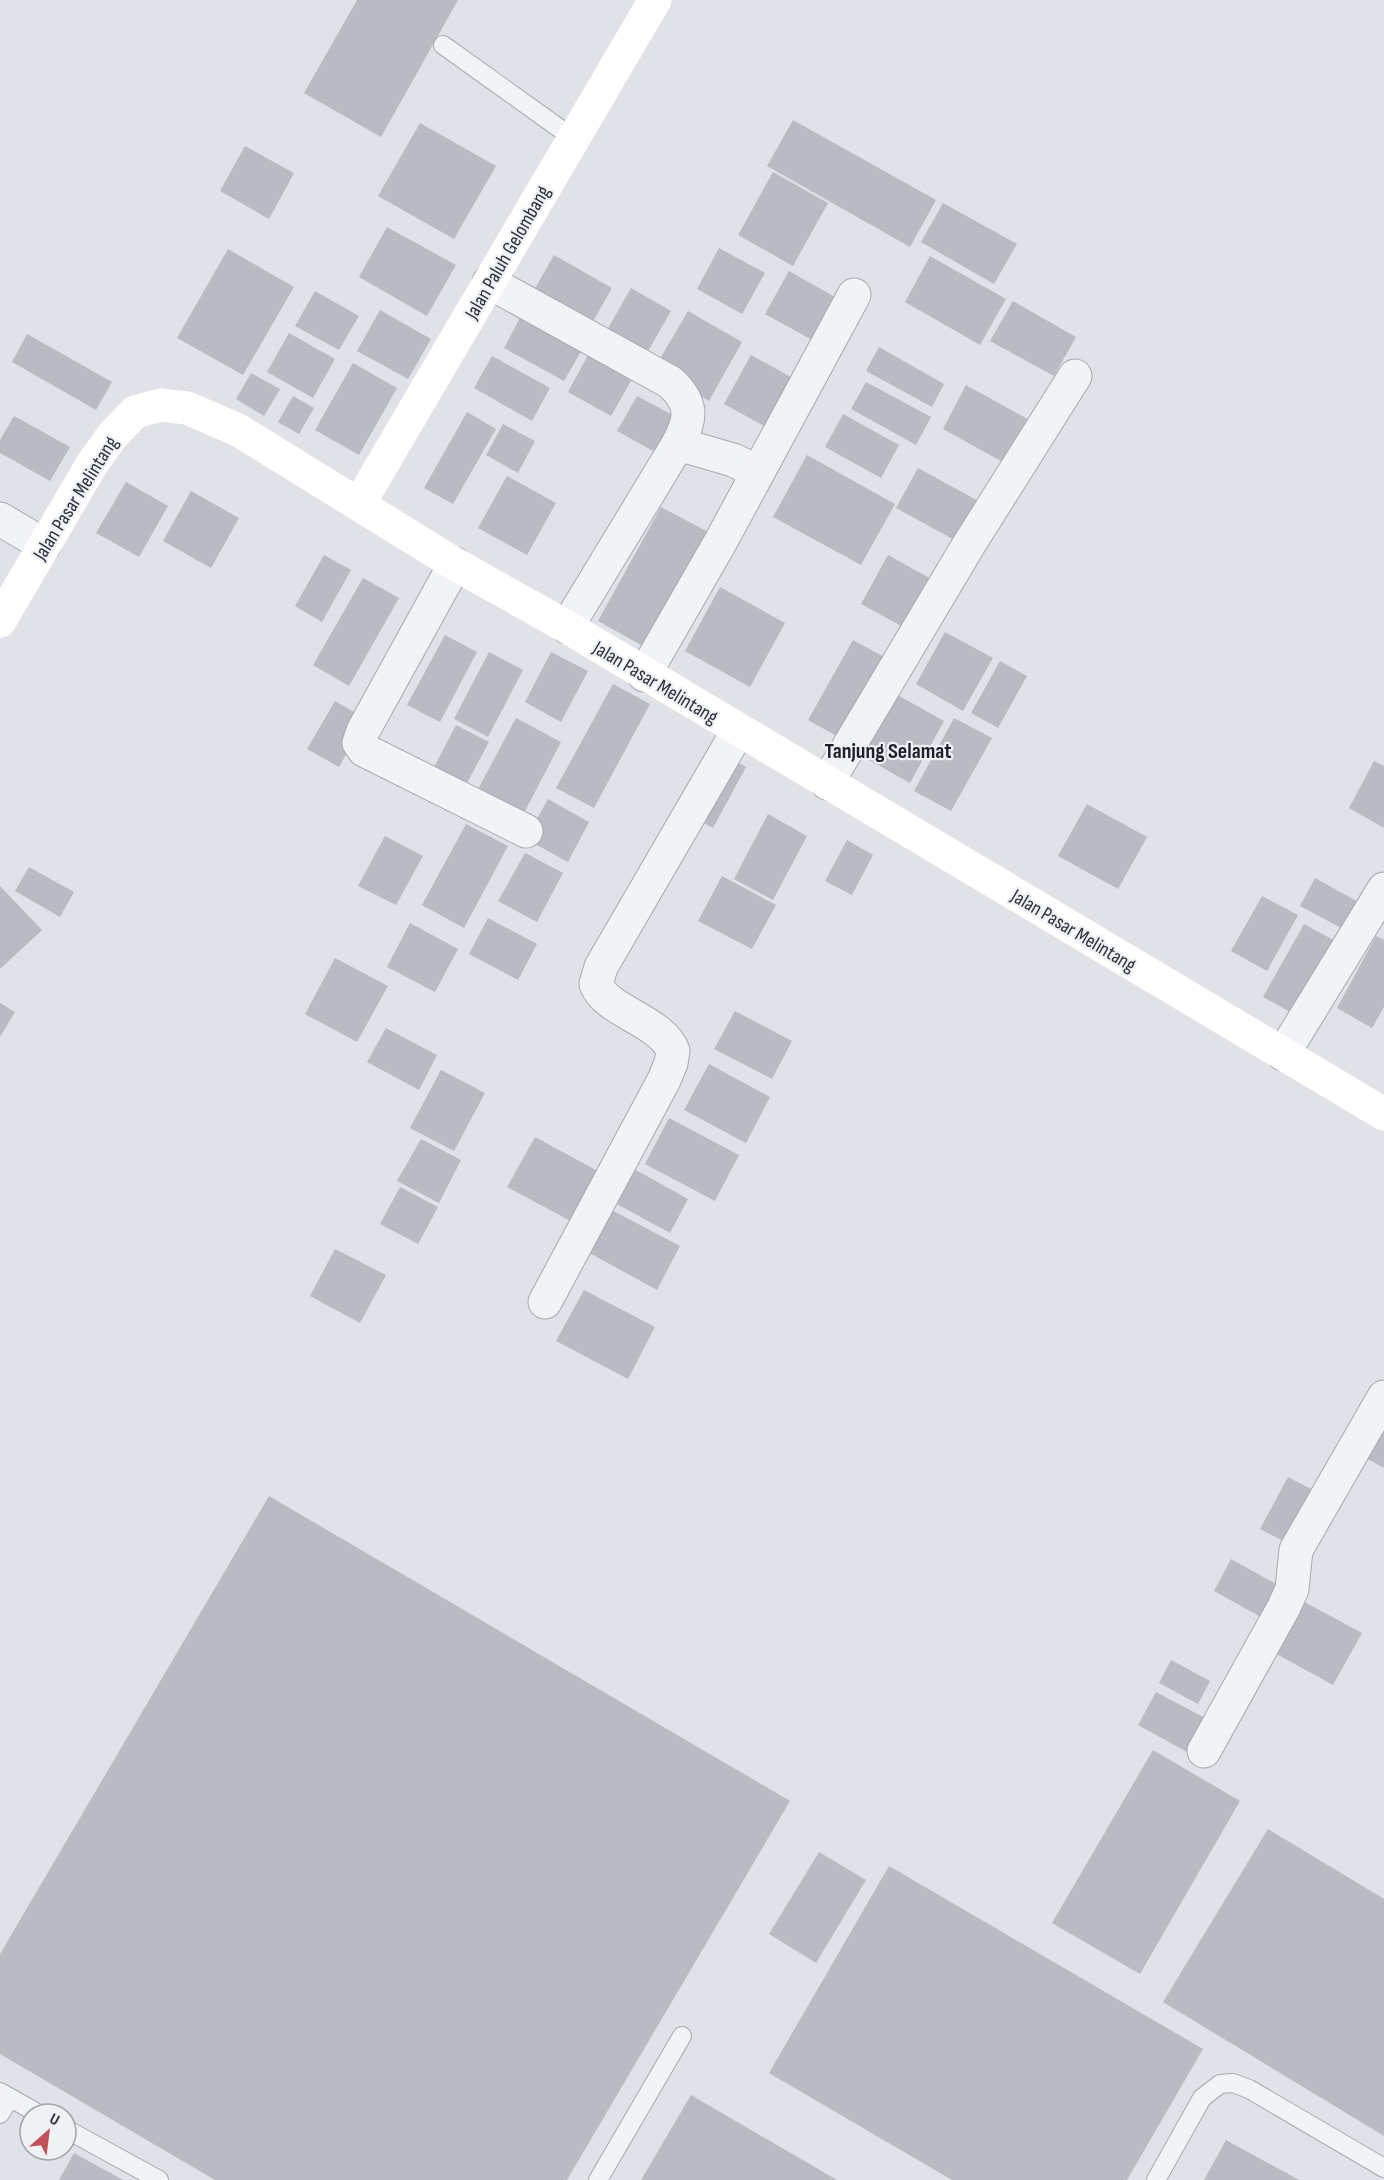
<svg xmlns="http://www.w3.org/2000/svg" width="1384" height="2180" font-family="'Sofia Sans Condensed',sans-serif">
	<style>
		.building { fill: #b8bbc4 }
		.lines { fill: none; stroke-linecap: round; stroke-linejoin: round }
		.lane-casing { stroke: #a6a9b1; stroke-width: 20 }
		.street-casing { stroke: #a6a9b1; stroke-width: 35 }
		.lane { stroke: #f2f3f6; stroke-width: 18 }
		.street { stroke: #f2f3f6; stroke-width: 33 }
		.secondary { stroke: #fff; stroke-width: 33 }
		.labels { text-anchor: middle; stroke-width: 4.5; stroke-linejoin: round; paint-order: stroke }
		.street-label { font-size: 20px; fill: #2a303d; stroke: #eff1f5 }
		.quarter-label { font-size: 22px; font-weight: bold; fill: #1c212e; stroke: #eff1f5 }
	</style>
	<rect width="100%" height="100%" fill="#e0e2e8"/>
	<g class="building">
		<polygon points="357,0 458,0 381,137 304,93"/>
		<polygon points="793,120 936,200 910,247 767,166"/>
		<polygon points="420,123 496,166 454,239 378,196"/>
		<polygon points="245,146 294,173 269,219 220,191"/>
		<polygon points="773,172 828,203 793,266 738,235"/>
		<polygon points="943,203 1017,244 994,284 921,242"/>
		<polygon points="387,227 456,265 427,316 359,277"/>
		<polygon points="719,248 765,273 742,314 697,289"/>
		<polygon points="228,249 294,287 243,375 177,338"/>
		<polygon points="554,255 612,288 586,334 528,301"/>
		<polygon points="930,256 1006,299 980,345 905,302"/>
		<polygon points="789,271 840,300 816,342 765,314"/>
		<polygon points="631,288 671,311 643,360 603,337"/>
		<polygon points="315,291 359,316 339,350 295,326"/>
		<polygon points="1013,301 1076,337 1054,376 990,341"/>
		<polygon points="380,310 431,339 408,379 357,351"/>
		<polygon points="688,311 742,342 709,401 654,369"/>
		<polygon points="522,314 583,348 564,381 504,348"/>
		<polygon points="289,333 335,359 313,398 267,372"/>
		<polygon points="27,334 112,382 96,410 12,362"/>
		<polygon points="879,347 944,384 932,407 866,371"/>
		<polygon points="588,355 632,379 611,416 568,392"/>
		<polygon points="751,355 800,382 773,431 724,404"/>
		<polygon points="492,356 550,388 532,421 474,388"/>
		<polygon points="353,363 397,388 359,455 315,430"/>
		<polygon points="251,373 280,389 264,416 236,399"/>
		<polygon points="866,382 931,417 916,445 851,409"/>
		<polygon points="966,385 1035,423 1010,466 943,429"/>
		<polygon points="293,396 314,408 299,434 278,422"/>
		<polygon points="637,396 684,421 664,457 617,431"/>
		<polygon points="467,412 496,429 453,504 424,488"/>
		<polygon points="843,414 899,445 881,478 825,447"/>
		<polygon points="14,416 70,447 50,481 0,453 0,440"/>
		<polygon points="503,424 535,441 518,473 486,455"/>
		<polygon points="807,455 895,504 861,565 773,517"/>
		<polygon points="918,468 982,503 960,543 896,508"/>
		<polygon points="507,476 556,503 527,555 478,528"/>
		<polygon points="126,482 168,506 139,557 96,533"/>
		<polygon points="191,491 239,518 211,568 163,541"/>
		<polygon points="661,507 714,535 650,650 598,621"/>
		<polygon points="324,555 351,570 322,622 295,606"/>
		<polygon points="888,555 942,585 914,633 861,604"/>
		<polygon points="363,578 399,598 349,686 313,665"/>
		<polygon points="720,587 785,623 750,687 685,651"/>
		<polygon points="945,632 993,658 963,711 916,684"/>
		<polygon points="445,635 477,652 440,722 407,705"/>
		<polygon points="853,640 888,659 844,740 808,720"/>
		<polygon points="489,652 523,670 488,737 454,719"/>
		<polygon points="551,652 588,671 561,722 525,702"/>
		<polygon points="1000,661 1027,676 998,728 971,713"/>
		<polygon points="613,684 650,704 594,808 556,788"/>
		<polygon points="894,693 944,721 910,783 860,755"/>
		<polygon points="335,701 366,719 339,767 307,749"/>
		<polygon points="516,718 561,742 522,817 476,793"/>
		<polygon points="954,718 992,738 951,811 914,791"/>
		<polygon points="456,725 489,742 460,796 428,779"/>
		<polygon points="727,757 746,767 713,828 694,818"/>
		<polygon points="1374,761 1384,766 1384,828 1349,808"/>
		<polygon points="548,799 589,822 568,862 526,839"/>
		<polygon points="1087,804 1147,837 1118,889 1058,856"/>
		<polygon points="768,814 807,836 773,900 734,879"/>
		<polygon points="466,824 508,846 464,928 422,905"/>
		<polygon points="385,836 423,856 396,905 358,886"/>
		<polygon points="847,840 873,855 852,895 825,881"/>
		<polygon points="525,853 563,873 537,922 498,901"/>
		<polygon points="29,867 74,892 60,917 15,891"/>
		<polygon points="722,876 776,905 752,949 698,921"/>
		<polygon points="1315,878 1360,903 1345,930 1300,906"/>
		<polygon points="0,886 42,930 0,969"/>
		<polygon points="1262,896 1298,915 1267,971 1231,951"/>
		<polygon points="488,918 537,944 518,980 469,954"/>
		<polygon points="410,923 458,949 435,992 387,967"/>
		<polygon points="1304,924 1341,944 1301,1018 1263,997"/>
		<polygon points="1376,936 1384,940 1384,1007 1372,1028 1337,1008"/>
		<polygon points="335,958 388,986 357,1042 305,1014"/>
		<polygon points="0,1003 15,1012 0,1037"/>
		<polygon points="735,1011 792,1041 772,1079 714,1049"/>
		<polygon points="386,1028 437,1055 419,1090 367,1062"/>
		<polygon points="709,1064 770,1097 746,1143 684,1110"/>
		<polygon points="441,1070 485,1093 454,1151 410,1128"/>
		<polygon points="669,1118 739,1155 715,1201 645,1164"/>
		<polygon points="535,1137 607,1176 580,1226 507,1187"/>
		<polygon points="421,1139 461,1160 439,1203 397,1181"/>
		<polygon points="634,1169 688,1199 670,1233 615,1203"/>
		<polygon points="400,1187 438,1207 418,1244 380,1224"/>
		<polygon points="606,1207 680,1246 657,1290 584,1250"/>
		<polygon points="335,1249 386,1275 360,1323 310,1296"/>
		<polygon points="584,1290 655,1327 628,1379 556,1341"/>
		<polygon points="1384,1410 1384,1468 1357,1453"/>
		<polygon points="1288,1477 1317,1492 1289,1544 1260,1529"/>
		<polygon points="269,1496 790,1801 567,2180 215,2180 0,2054 0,1954"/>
		<polygon points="1231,1559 1278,1585 1261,1617 1214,1591"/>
		<polygon points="1297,1598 1362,1633 1333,1685 1269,1650"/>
		<polygon points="1171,1660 1210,1681 1198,1704 1159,1683"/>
		<polygon points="1156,1692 1205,1718 1187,1752 1138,1725"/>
		<polygon points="1153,1750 1240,1801 1140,1974 1052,1923"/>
		<polygon points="1268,1829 1384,1899 1384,2136 1163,2002"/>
		<polygon points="819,1852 866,1880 816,1963 769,1934"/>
		<polygon points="889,1866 1203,2049 1127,2180 952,2180 769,2073"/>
		<polygon points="691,2095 837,2180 641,2180"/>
		<polygon points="1226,2140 1299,2180 1204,2180"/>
		<polygon points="74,2153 123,2180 59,2180"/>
	</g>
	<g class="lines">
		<g class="lane-casing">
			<g id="lane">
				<polyline points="443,45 573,138"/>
				<polyline points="0,2092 39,2114"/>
				<polyline points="0,2114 10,2098"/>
				<polyline points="66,2129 159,2180"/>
				<polyline points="598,2180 682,2036"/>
				<polyline points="1156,2180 1202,2098 1220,2084 1233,2083 1249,2089 1384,2168"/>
			</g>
		</g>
		<g class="street-casing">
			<g id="street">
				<path d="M489,282L670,382C693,403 692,418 678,444L567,627"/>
				<polyline points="678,444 733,460 758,472"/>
				<polyline points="0,519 44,545"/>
				<polyline points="455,564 363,731 359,743 364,750 526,831"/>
				<polyline points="644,675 721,541 854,295"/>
				<polyline points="827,783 968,546 1075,376"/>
				<polyline points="1283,1054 1384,889"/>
				<path d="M545,1302L664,1080L671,1063L673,1051C662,1021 605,1011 596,984L601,967L738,731"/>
				<polyline points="1204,1751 1284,1607 1292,1589 1296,1550 1384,1397"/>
			</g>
		</g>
		<use href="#lane" class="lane"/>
		<use href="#street" class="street"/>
		<g class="secondary">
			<polyline points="359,504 655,0"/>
			<polyline points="0,621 92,464 112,436 135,412 161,405 187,408 238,430 455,564 567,627 1384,1114"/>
		</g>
	</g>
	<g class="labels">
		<g class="street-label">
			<text transform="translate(507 252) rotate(-60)" y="7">Jalan Paluh Gelombang</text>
			<text transform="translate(75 498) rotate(-58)" y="7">Jalan Pasar Melintang</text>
			<text transform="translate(656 682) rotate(31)" y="7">Jalan Pasar Melintang</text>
			<text transform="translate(1074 930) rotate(31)" y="7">Jalan Pasar Melintang</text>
		</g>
		<g class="quarter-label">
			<text x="888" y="758">Tanjung Selamat</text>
		</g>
	</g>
	<g transform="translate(48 2132) rotate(28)"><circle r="28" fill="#eff1f5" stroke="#a0a4ab" stroke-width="1.5"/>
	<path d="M0-4.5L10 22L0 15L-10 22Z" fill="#c15159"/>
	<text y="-9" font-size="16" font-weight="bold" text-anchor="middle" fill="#2a303d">U</text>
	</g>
</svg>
